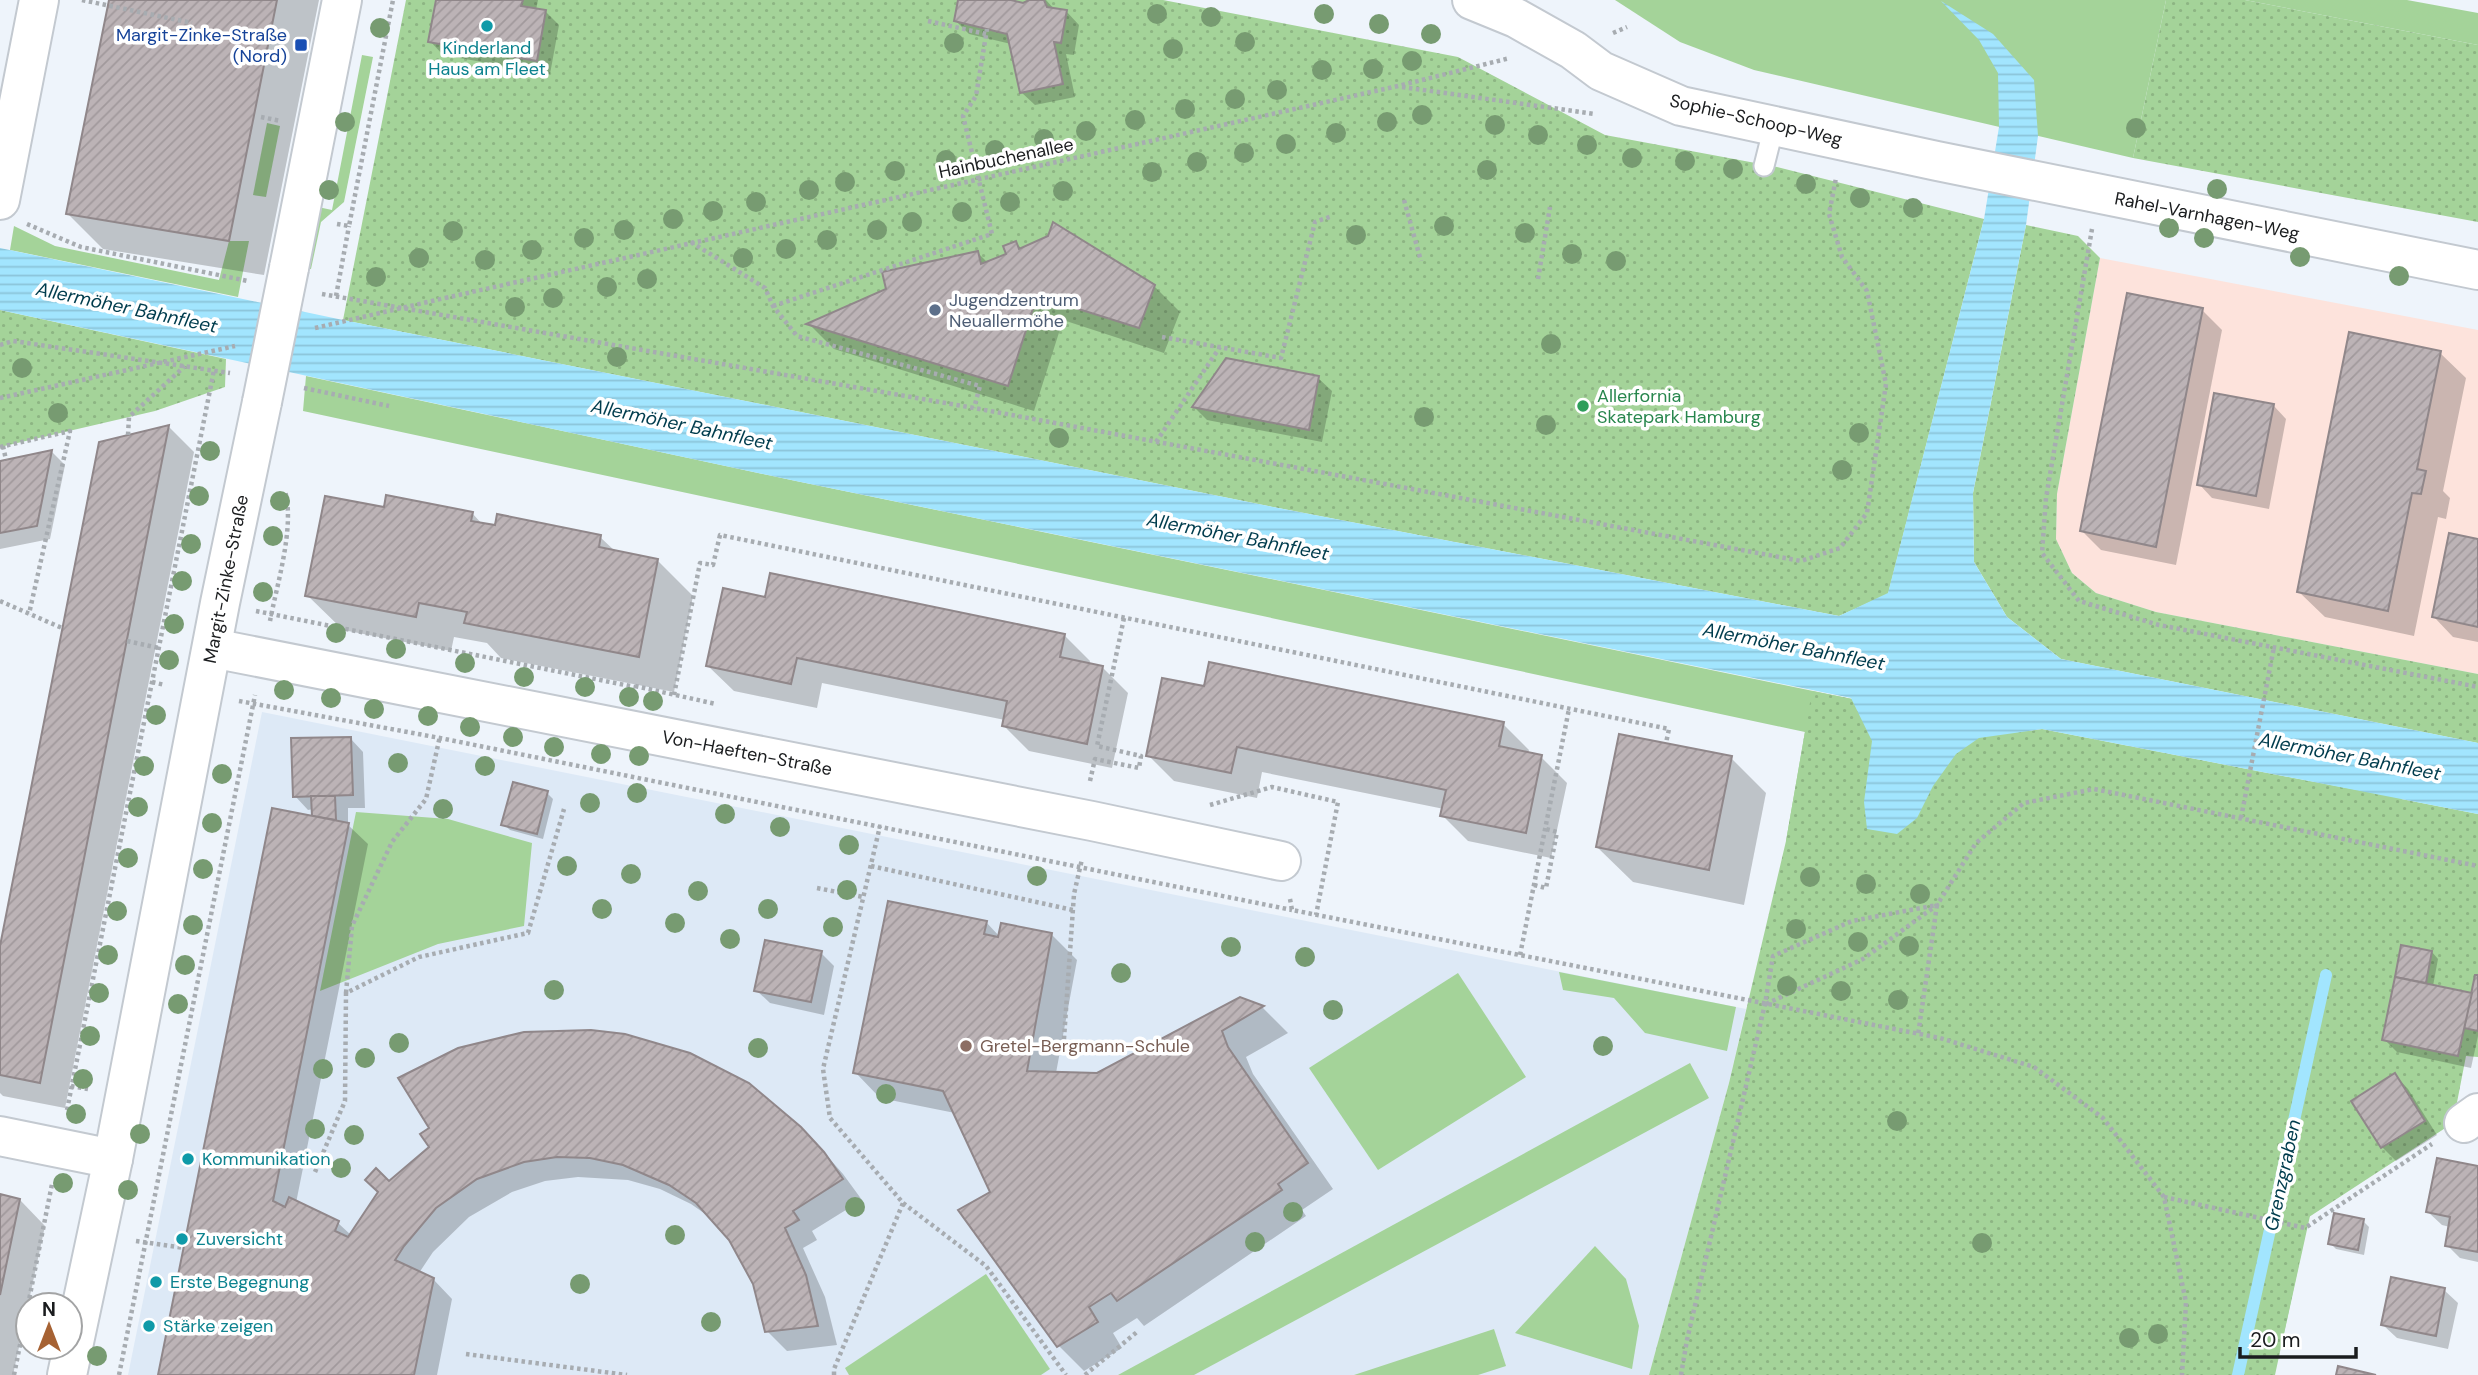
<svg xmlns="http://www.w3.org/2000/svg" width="2478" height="1375" font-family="'DM Sans',sans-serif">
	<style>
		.commercial { fill: #fde3dc }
		.built { fill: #dde9f6 }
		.grass { fill: #a4d399 }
		.park { fill: url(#park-dots) }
		.water { fill: url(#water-rules) }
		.shadow { fill: #0003 }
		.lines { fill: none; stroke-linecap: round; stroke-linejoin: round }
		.stream { stroke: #a2e5fe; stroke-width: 12 }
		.building { fill: url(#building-hatch); stroke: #90878a; stroke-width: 2 }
		.lane-casing { stroke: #c3c9d0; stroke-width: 23 }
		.street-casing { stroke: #c3c9d0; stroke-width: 42 }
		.secondary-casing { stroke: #c3c9d0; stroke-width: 42 }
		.path { stroke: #a7acb1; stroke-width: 4.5; stroke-dasharray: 3.5 3.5; stroke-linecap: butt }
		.lane { stroke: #fff; stroke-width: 19 }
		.street { stroke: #fff; stroke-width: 38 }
		.secondary { stroke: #fff; stroke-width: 38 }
		.secondary-bridge-casing { stroke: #c3c9d0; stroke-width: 42; stroke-linecap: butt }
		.path-bridge { stroke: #a7acb1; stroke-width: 4.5; stroke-dasharray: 3.5 3.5; stroke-linecap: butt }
		.secondary-bridge { stroke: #fff; stroke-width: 38 }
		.tree { fill: #779b71 }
		.culture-dot { fill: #0f9aa8; stroke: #fff; stroke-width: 2.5 }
		.transit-dot { fill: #1a4fb4; stroke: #fff; stroke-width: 2.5 }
		.service-dot { fill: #5c6f8a; stroke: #fff; stroke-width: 2.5 }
		.leisure-dot { fill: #2e9e5b; stroke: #fff; stroke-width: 2.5 }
		.education-dot { fill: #8d6e63; stroke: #fff; stroke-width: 2.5 }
		.labels { text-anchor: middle; stroke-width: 7; stroke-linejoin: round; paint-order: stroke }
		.transit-label { font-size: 18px; fill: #164399; stroke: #fff; text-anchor: end }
		.culture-label { font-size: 18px; fill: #0d838f; stroke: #fff; text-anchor: start }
		.street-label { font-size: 18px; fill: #1a1c1e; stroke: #fff }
		.service-label { font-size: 18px; fill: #4e5e75; stroke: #fff; text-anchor: start }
		.leisure-label { font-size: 18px; fill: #27864d; stroke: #fff; text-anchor: start }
		.education-label { font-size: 18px; fill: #785e54; stroke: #fff; text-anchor: start }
		.water-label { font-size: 19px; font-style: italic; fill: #003c4d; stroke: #fff }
	</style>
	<defs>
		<pattern id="park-dots" width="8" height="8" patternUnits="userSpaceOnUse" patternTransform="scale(1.75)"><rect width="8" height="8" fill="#a4d399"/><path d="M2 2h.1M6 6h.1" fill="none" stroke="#8db583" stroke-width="1.8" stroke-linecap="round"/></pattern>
		<pattern id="water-rules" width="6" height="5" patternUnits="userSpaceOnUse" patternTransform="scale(1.75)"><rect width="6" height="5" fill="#a2e5fe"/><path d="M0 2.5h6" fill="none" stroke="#8bc4d9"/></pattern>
		<pattern id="building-hatch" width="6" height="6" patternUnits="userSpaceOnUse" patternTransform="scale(1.75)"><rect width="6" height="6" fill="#bcb3b6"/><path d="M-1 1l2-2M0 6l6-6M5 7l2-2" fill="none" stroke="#a1999c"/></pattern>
	</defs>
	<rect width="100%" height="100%" fill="#eef4fb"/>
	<polygon class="commercial" points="2100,258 2478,330 2478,674 2156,612 2096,593 2072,573 2056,539 2057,494"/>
	<polygon class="built" points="262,712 1746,1009 1729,1083 1649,1375 128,1375"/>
	<g class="grass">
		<polygon points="1615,0 2166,0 2133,158 1754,70 1680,42"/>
		<polygon points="2245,0 2407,0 2478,13 2478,45"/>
		<polygon points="362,55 373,57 344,202 321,222 311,269 306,269 318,207 332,210"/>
		<polygon points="267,123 280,126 266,197 253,195"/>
		<polygon points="14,226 55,246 219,280 229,241 249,241 238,297 10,250"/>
		<polygon points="306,376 796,481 1852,699 2402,798 2284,1334 1786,841 1805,732 303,411"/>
		<polygon points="356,812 448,819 532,843 524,926 438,944 320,991"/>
		<polygon points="1559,972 1736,1007 1727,1051 1645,1033 1614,998 1563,990"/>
		<polygon points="1458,973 1526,1077 1378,1170 1309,1068"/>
		<polygon points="1690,1063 1709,1098 1194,1375 1118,1375"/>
		<polygon points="1595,1246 1626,1279 1639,1326 1632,1369 1515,1333"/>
		<polygon points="986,1274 1050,1369 1041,1375 849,1375 845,1368"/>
		<polygon points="1494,1329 1506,1366 1478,1375 1354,1375"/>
	</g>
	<g class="park">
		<polygon points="406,0 1163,0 1458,57 1605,135 1777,167 1984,219 1888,594 1839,616 1273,507 343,320"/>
		<polygon points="2166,0 2245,0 2478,45 2478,222 2133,158"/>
		<polygon points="2026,225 2078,236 2100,258 2057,494 2056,539 2072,573 2096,593 2156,612 2478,674 2478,743 2061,659 2007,617 1974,562 1973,493"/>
		<polygon points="0,310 226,359 225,387 155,411 0,447"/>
		<polygon points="1812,691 1852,699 1872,741 1864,802 1868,829 1898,834 1917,818 1933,786 1956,754 1979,738 2042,729 2478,814 2478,1057 2466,1056 2453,1123 2309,1217 2275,1375 1649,1375 1729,1083 1786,841"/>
	</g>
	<polygon class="water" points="1941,1 1993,34 2034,80 2038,136 2026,225 1973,493 1974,562 2007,617 2061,659 2478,743 2478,814 2042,729 1979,738 1956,754 1933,786 1917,818 1897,834 1867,829 1864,802 1872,741 1851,698 796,481 0,310 0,248 343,320 1273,507 1839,616 1888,593 1984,219 1999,127 1998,73 1979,40"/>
	<g class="shadow">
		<polygon points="112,0 319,0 264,275 103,249 68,214"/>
		<polygon points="438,0 538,0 536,10 546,12 559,25 550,74 443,55 430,41"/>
		<polygon points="960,0 1002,0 1023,5 1034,0 1046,0 1055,10 1066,11 1079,25 1074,55 1066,54 1075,97 1035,105 1021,92 1011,44 969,34 956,21"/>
		<polygon points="1016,243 1022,249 1154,286 1180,312 1164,353 1063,320 1034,411 834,349 809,324 977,252 988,263 1009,255"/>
		<polygon points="2202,310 2222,330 2176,565 2101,550 2082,531"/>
		<polygon points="2440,353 2466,378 2443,491 2450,498 2446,519 2438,517 2414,636 2325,617 2299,592"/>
		<polygon points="1318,378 1332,391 1322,442 1207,420 1194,407"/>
		<polygon points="2273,405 2286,419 2269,509 2212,498 2199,484"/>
		<polygon points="169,427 194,452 65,1108 3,1096 0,1093 0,955 101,443"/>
		<polygon points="52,452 65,465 50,539 0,549 0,463"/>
		<polygon points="472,513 483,525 600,537 616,552 657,560 693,596 674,692 501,658 487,643 454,637 451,651 343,630 307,595"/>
		<polygon points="2478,541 2478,642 2453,637 2434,617"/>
		<polygon points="767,599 1064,635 1090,661 1089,665 1102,667 1128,693 1112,768 1029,751 1004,726 1005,720 822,683 817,708 734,691 708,666"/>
		<polygon points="1206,688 1503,724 1529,750 1528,754 1541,757 1567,783 1551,858 1468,841 1442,815 1444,809 1262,772 1257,798 1174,781 1148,755"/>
		<polygon points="350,738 363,752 365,808 348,808 348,825 368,844 296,1203 338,1223 351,1235 389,1183 432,1147 821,1149 843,1174 862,1200 812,1231 817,1240 803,1248 825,1297 837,1345 787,1351 767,1331 755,1283 740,1253 718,1223 691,1204 660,1189 628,1180 578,1177 545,1181 512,1192 469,1217 433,1252 419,1273 433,1279 452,1299 437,1375 160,1375 314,818 313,809 308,810 295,796"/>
		<polygon points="1731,758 1766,793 1744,905 1633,882 1597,847"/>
		<polygon points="547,793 553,799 543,839 510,830 503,824"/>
		<polygon points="986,922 1000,937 1051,934 1077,960 1056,1073 1097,1075 1240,998 1263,1008 1288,1033 1246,1057 1253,1074 1333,1189 1302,1210 1306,1216 1144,1326 1137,1318 1113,1333 1122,1348 1084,1371 1059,1346 955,1113 880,1098 855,1072"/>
		<polygon points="2403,947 2432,952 2438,959 2433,986 2471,994 2478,977 2478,1036 2471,1068 2397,1052 2384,1039"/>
		<polygon points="821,953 834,966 824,1015 770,1003 756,990"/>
		<polygon points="2395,1075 2408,1089 2437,1135 2396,1161 2382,1147 2354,1101"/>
		<polygon points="2478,1168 2478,1262 2460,1258 2447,1245 2450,1227 2442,1225 2428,1212"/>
		<polygon points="0,1196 20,1200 45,1226 13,1375 0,1375"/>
		<polygon points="2363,1221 2369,1227 2364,1255 2336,1249 2330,1243"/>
		<polygon points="2444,1290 2458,1303 2448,1349 2397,1338 2383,1325"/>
	</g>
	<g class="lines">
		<polyline class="stream" points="2238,1375 2326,975"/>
	</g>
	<g class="building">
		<polygon points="109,0 277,0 229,241 66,214"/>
		<polygon points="436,0 523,0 521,6 546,10 537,61 428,42"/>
		<polygon points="958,0 1011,0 1023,3 1029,0 1044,0 1047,7 1067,10 1061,43 1054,42 1063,84 1020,93 1007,34 954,21"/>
		<polygon points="1053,222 1155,285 1139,328 1037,296 1008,386 806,324 886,289 882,272 978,251 981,264 1006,254 1003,246 1016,241 1019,249 1048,236"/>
		<polygon points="2127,293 2203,308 2156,547 2080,531"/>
		<polygon points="2349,332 2441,351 2417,469 2426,471 2421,494 2412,493 2388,611 2297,592"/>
		<polygon points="1226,358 1319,376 1309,430 1192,407"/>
		<polygon points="2214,393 2274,404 2256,496 2197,485"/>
		<polygon points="169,425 40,1083 0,1075 0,946 99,442"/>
		<polygon points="52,450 37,526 0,533 0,461"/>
		<polygon points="386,495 473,512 471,521 495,525 497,514 601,535 599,547 658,559 639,657 464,623 467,612 419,603 416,617 305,596 325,496 384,507"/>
		<polygon points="2449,533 2478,539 2478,627 2432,617"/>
		<polygon points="770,573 1065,634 1060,657 1103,666 1087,744 1002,726 1007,701 797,658 791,684 706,666 723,588 765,597"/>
		<polygon points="1209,662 1504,722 1499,746 1542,755 1526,833 1440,816 1446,790 1237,747 1231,773 1146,756 1162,678 1204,686"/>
		<polygon points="1619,734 1732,756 1709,870 1596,847"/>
		<polygon points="351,737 353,795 293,797 291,738"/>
		<polygon points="513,782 548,791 537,834 501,825"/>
		<polygon points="311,796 335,796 336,820 312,816"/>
		<polygon points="272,808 349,823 273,1201 285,1207 289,1197 339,1221 335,1231 348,1237 378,1192 365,1180 376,1168 389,1181 429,1147 420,1134 429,1128 398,1078 458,1048 524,1032 591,1030 625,1034 690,1053 749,1083 801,1127 824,1152 843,1179 793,1211 799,1220 785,1228 806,1275 818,1326 765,1332 753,1284 729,1240 696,1203 669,1185 623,1165 590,1158 557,1157 524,1162 477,1179 436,1208 404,1246 395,1260 434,1278 414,1375 158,1375"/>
		<polygon points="888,901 987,921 984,934 998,937 1001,923 1052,933 1027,1071 1097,1073 1240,997 1264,1006 1222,1031 1228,1047 1308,1163 1278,1184 1282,1190 1117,1301 1111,1293 1089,1307 1098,1322 1057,1347 958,1210 990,1192 943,1091 853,1073"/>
		<polygon points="765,940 822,951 811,1002 754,991"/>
		<polygon points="2401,945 2432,951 2426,983 2395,977"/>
		<polygon points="2475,975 2478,975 2478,1031 2464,1028"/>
		<polygon points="2395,977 2472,993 2458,1056 2382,1040"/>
		<polygon points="2395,1073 2425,1121 2381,1148 2351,1101"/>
		<polygon points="2437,1158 2478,1166 2478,1252 2445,1246 2450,1217 2426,1212"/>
		<polygon points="0,1194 20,1199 0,1295"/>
		<polygon points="2334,1213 2364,1219 2358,1250 2328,1244"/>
		<polygon points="2391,1277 2445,1288 2436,1336 2381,1325"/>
		<polygon points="2338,1366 2376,1375 2336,1375"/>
	</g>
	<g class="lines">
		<g class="lane-casing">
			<polyline id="lane" points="1764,166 1774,126"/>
		</g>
		<g class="street-casing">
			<g id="street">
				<polyline points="0,200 39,0"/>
				<polyline points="212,648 1092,821 1281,861"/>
				<polyline points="2464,1123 2478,1113"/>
				<polyline points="0,1136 113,1159"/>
			</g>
		</g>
		<g class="secondary-casing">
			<g id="secondary">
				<polyline points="1472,0 1516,18 1573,50 1601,71 1681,106 1937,161 2478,270"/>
				<polyline points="289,268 342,0"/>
				<polyline points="67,1375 113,1159 220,603 262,402"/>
			</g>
		</g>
		<g class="path">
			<polyline points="82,0 192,23"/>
			<polyline points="928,21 986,34"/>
			<polyline points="1613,33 1627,27"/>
			<polyline points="1402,87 1595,114"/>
			<polyline points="261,117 281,121"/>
			<polyline points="1404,200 1421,261"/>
			<polyline points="27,224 81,247 248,281"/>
			<polyline points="337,224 349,226 393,0"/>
			<polyline points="2092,229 2046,498 2042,553 2079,601 2159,625 2478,687"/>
			<polyline points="691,242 765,288 773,306 797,336 980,386 974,408"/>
			<polyline points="1538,279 1550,207"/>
			<polyline points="322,294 974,408 1801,561 1840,548 1867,513 1886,384 1867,291 1842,257 1829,214 1836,178"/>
			<polyline points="336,296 349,226"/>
			<polyline points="445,298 1398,86 1510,58"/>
			<polyline points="773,306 992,234 963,116 976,96 987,29"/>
			<polyline points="1162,337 1281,358 1315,222 1332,216"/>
			<polyline points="0,345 13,341 230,373"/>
			<polyline points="304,388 389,406"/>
			<polyline points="0,398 109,374"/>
			<polyline points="128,435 129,417 185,366"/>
			<polyline points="1156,442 1220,347"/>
			<polyline points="3,446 6,460"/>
			<polyline points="0,447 70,431 29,614"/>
			<polyline points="0,601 62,628"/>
			<polyline points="256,611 635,687"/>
			<path d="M270,621C277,584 295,527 285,491"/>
			<polyline points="127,641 159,648"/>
			<polyline points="152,682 165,685"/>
			<polyline points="635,686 716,704"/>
			<polyline points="674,695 700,563 713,565 720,535 1669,729 1666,743"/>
			<polyline points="239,701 440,738 1292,910"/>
			<polyline points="1090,781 1095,759 1139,768 1141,756 1097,746 1124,618"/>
			<polyline points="1210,805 1272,787 1338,802 1316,915"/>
			<polyline points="2241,818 2274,647"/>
			<polyline points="871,866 1073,910"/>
			<polyline points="1534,885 1546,888 1557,832 1546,829"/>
			<polyline points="817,888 863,897"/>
			<polyline points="1290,899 1292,910 1940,1038 2034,1067 2103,1118 2164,1197 2186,1302 2182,1375"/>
			<polyline points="1520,955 1569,709"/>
			<polyline points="346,993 352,926 392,842 426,799 440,736"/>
			<polyline points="1766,1004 1863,959 1937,905 1976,843 2024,803 2094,789 2478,866"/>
			<polyline points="1063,1053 1074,894 1082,859"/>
			<polyline points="71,1086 88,1089"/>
			<polyline points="67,1110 214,370"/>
			<polyline points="315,1172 345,1101 346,993 419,957 528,933 564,809"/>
			<polyline points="2164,1197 2305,1228 2432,1144"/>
			<polyline points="903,1203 986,1266 1066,1375"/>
			<polyline points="136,1241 184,1248"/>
			<polyline points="28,1305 52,1184"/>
			<polyline points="466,1354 627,1375"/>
			<polyline points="14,1375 28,1305"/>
			<polyline points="119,1375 255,695"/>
			<polyline points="834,1375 834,1369 903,1203 830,1118 823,1069 880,826"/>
			<polyline points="1085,1375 1137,1332"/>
			<polyline points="1681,1375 1687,1340 1765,1004 1773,956 1852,921 1937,905 1918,1035"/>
		</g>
		<use href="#lane" class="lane"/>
		<use href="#street" class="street"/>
		<use href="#secondary" class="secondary"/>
		<g class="secondary-bridge-casing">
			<polyline id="secondary-bridge" points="262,402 289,268"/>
		</g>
		<g class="path-bridge">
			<polyline points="315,328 445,298"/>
			<polyline points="109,374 235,346"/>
		</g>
		<use href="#secondary-bridge" class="secondary-bridge"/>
	</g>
	<g class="tree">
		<circle cx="1157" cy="14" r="10"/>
		<circle cx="1324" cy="14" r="10"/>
		<circle cx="1211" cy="17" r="10"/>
		<circle cx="1379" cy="24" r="10"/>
		<circle cx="380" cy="28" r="10"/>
		<circle cx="1431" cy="34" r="10"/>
		<circle cx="1245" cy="42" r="10"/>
		<circle cx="954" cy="43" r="10"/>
		<circle cx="1173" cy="49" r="10"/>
		<circle cx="1412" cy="61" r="10"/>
		<circle cx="1373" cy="69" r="10"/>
		<circle cx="1322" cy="70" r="10"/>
		<circle cx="1277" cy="90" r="10"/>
		<circle cx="1235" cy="99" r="10"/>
		<circle cx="1185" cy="109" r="10"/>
		<circle cx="1422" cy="115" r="10"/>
		<circle cx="1135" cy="120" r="10"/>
		<circle cx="345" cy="122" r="10"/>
		<circle cx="1387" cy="122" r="10"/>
		<circle cx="1495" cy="125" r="10"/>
		<circle cx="2136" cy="128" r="10"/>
		<circle cx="1086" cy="131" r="10"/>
		<circle cx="1336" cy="133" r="10"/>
		<circle cx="1538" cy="135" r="10"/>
		<circle cx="1044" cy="139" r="10"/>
		<circle cx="1286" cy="144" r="10"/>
		<circle cx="1587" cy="145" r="10"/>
		<circle cx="995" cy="150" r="10"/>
		<circle cx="1244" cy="153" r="10"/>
		<circle cx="1632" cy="158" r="10"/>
		<circle cx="946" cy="160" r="10"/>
		<circle cx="1685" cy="161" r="10"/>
		<circle cx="1197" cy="162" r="10"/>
		<circle cx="1733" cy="169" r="10"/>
		<circle cx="1487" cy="170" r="10"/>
		<circle cx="895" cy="171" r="10"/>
		<circle cx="1152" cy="172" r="10"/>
		<circle cx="845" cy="182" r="10"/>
		<circle cx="1806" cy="184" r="10"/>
		<circle cx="2217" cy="189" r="10"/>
		<circle cx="329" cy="190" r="10"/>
		<circle cx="809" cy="190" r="10"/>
		<circle cx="1063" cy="191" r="10"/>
		<circle cx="1860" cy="198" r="10"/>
		<circle cx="756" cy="202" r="10"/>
		<circle cx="1010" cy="202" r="10"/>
		<circle cx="1913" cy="208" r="10"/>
		<circle cx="713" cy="211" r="10"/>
		<circle cx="962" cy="212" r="10"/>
		<circle cx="673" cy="219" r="10"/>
		<circle cx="912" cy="222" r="10"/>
		<circle cx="1444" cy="226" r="10"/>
		<circle cx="2169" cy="228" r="10"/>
		<circle cx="624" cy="230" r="10"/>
		<circle cx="877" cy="230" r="10"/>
		<circle cx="453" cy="231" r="10"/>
		<circle cx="1525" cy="233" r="10"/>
		<circle cx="1356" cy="235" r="10"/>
		<circle cx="584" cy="238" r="10"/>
		<circle cx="2204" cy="238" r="10"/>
		<circle cx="827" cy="240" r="10"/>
		<circle cx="786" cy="249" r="10"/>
		<circle cx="532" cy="250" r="10"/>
		<circle cx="1572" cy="254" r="10"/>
		<circle cx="2300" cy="257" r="10"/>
		<circle cx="419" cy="258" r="10"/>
		<circle cx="743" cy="258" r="10"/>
		<circle cx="485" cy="260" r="10"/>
		<circle cx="1616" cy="261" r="10"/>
		<circle cx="2399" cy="276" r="10"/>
		<circle cx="376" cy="277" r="10"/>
		<circle cx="647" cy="279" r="10"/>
		<circle cx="607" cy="287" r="10"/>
		<circle cx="553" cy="298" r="10"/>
		<circle cx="515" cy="307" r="10"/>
		<circle cx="1551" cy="344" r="10"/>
		<circle cx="617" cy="357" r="10"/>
		<circle cx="22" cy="368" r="10"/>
		<circle cx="58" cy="413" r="10"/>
		<circle cx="1424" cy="417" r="10"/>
		<circle cx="1546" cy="425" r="10"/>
		<circle cx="1859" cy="433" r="10"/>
		<circle cx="1059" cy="438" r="10"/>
		<circle cx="210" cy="451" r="10"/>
		<circle cx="1842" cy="470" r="10"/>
		<circle cx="199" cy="496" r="10"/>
		<circle cx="280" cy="501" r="10"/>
		<circle cx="273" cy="536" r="10"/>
		<circle cx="191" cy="544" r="10"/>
		<circle cx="182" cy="581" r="10"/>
		<circle cx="263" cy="592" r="10"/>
		<circle cx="174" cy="624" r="10"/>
		<circle cx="336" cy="633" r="10"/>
		<circle cx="396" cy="649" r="10"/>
		<circle cx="169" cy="660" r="10"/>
		<circle cx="465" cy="663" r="10"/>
		<circle cx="524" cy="677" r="10"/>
		<circle cx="585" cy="687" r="10"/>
		<circle cx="284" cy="690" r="10"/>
		<circle cx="629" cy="697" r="10"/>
		<circle cx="331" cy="698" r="10"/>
		<circle cx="653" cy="701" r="10"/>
		<circle cx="374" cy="709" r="10"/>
		<circle cx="156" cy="715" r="10"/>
		<circle cx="428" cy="716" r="10"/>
		<circle cx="470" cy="727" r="10"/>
		<circle cx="513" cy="737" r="10"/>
		<circle cx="554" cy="747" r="10"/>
		<circle cx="601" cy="754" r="10"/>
		<circle cx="639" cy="756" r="10"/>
		<circle cx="398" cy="763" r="10"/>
		<circle cx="144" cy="766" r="10"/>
		<circle cx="485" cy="766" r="10"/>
		<circle cx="222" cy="774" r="10"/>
		<circle cx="637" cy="793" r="10"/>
		<circle cx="590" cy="803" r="10"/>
		<circle cx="138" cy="807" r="10"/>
		<circle cx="443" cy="809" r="10"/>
		<circle cx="725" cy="814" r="10"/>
		<circle cx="212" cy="823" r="10"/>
		<circle cx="780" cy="827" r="10"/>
		<circle cx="849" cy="845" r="10"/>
		<circle cx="128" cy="858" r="10"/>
		<circle cx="567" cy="866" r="10"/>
		<circle cx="203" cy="869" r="10"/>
		<circle cx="631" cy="874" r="10"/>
		<circle cx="1037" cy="876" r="10"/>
		<circle cx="1810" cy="877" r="10"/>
		<circle cx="1866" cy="884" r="10"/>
		<circle cx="847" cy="890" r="10"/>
		<circle cx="698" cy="891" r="10"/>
		<circle cx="1920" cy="894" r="10"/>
		<circle cx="602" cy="909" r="10"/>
		<circle cx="768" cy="909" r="10"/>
		<circle cx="117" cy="911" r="10"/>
		<circle cx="675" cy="923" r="10"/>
		<circle cx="193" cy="925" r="10"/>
		<circle cx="833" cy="927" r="10"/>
		<circle cx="1796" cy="929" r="10"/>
		<circle cx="730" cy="939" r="10"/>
		<circle cx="1858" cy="942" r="10"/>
		<circle cx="1909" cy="946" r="10"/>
		<circle cx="1231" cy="947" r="10"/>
		<circle cx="108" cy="955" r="10"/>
		<circle cx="1305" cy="957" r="10"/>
		<circle cx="185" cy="965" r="10"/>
		<circle cx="1121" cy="973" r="10"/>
		<circle cx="1787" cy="986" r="10"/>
		<circle cx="554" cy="990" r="10"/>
		<circle cx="1841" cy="991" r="10"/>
		<circle cx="99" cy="993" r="10"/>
		<circle cx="1898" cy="1000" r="10"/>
		<circle cx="178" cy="1004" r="10"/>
		<circle cx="1333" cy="1010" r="10"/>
		<circle cx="90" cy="1036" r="10"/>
		<circle cx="399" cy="1043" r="10"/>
		<circle cx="1603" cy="1046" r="10"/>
		<circle cx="758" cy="1048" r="10"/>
		<circle cx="365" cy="1058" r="10"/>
		<circle cx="323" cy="1069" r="10"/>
		<circle cx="83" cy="1079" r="10"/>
		<circle cx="886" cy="1094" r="10"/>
		<circle cx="76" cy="1114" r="10"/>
		<circle cx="1897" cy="1121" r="10"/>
		<circle cx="315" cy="1129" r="10"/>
		<circle cx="140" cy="1134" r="10"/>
		<circle cx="354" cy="1135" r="10"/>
		<circle cx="341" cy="1168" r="10"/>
		<circle cx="63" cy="1183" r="10"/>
		<circle cx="128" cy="1190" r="10"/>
		<circle cx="855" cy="1207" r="10"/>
		<circle cx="1293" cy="1212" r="10"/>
		<circle cx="675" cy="1235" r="10"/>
		<circle cx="1255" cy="1242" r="10"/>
		<circle cx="1982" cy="1243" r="10"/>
		<circle cx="580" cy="1284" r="10"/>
		<circle cx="711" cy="1322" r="10"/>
		<circle cx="2158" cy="1334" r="10"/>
		<circle cx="2129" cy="1338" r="10"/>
		<circle cx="97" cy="1356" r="10"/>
	</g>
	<g class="culture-dot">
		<circle cx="487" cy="26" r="7"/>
		<circle cx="188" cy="1159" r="7"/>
		<circle cx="182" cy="1239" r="7"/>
		<circle cx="156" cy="1282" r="7"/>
		<circle cx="149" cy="1326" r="7"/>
	</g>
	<rect class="transit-dot" x="294" y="38" width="14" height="14" rx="3.5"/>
	<circle class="service-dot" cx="935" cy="310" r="7"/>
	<circle class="leisure-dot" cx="1583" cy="406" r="7"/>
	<circle class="education-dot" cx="966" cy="1046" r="7"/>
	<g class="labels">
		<g class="transit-label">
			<text x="287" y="41">Margit-Zinke-Straße<tspan x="287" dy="21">(Nord)</tspan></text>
		</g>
		<g class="culture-label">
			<text x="487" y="54" text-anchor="middle">Kinderland<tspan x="487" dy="21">Haus am Fleet</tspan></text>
			<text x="202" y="1165">Kommunikation</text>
			<text x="196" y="1245">Zuversicht</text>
			<text x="170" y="1288">Erste Begegnung</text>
			<text x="163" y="1332">Stärke zeigen</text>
		</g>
		<g class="street-label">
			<text transform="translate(1756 120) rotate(13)" y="6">Sophie-Schoop-Weg</text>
			<text transform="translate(1006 158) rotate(-12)" y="6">Hainbuchenallee</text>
			<text transform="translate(2207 216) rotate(11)" y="6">Rahel-Varnhagen-Weg</text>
			<text transform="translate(226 579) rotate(-79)" y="6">Margit-Zinke-Straße</text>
			<text transform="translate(747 753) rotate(11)" y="6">Von-Haeften-Straße</text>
		</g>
		<g class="service-label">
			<text x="949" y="306">Jugendzentrum<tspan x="949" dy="21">Neuallermöhe</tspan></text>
		</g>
		<g class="leisure-label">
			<text x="1597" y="402">Allerfornia<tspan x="1597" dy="21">Skatepark Hamburg</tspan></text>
		</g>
		<g class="education-label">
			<text x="980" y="1052">Gretel-Bergmann-Schule</text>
		</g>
		<g class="water-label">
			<text transform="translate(127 307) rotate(12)" y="7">Allermöher Bahnfleet</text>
			<text transform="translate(682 424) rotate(12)" y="7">Allermöher Bahnfleet</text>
			<text transform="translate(1238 536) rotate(11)" y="7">Allermöher Bahnfleet</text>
			<text transform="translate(1794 646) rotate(11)" y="7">Allermöher Bahnfleet</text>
			<text transform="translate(2350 756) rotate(11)" y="7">Allermöher Bahnfleet</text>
			<text transform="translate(2282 1175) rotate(-78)" y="7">Grenzgraben</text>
		</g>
	</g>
	<g transform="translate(49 1326)"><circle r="33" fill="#ffffff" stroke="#a3a4a5" stroke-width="2"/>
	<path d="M0-5L12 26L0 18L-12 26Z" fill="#a66233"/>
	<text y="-10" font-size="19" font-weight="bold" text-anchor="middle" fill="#1a1c1e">N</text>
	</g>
	<path d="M2240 1347v10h116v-10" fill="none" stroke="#1a1c1e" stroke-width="3.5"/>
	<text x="2250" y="1347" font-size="21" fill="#1a1c1e" stroke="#ffffff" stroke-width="5" paint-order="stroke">20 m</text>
</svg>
